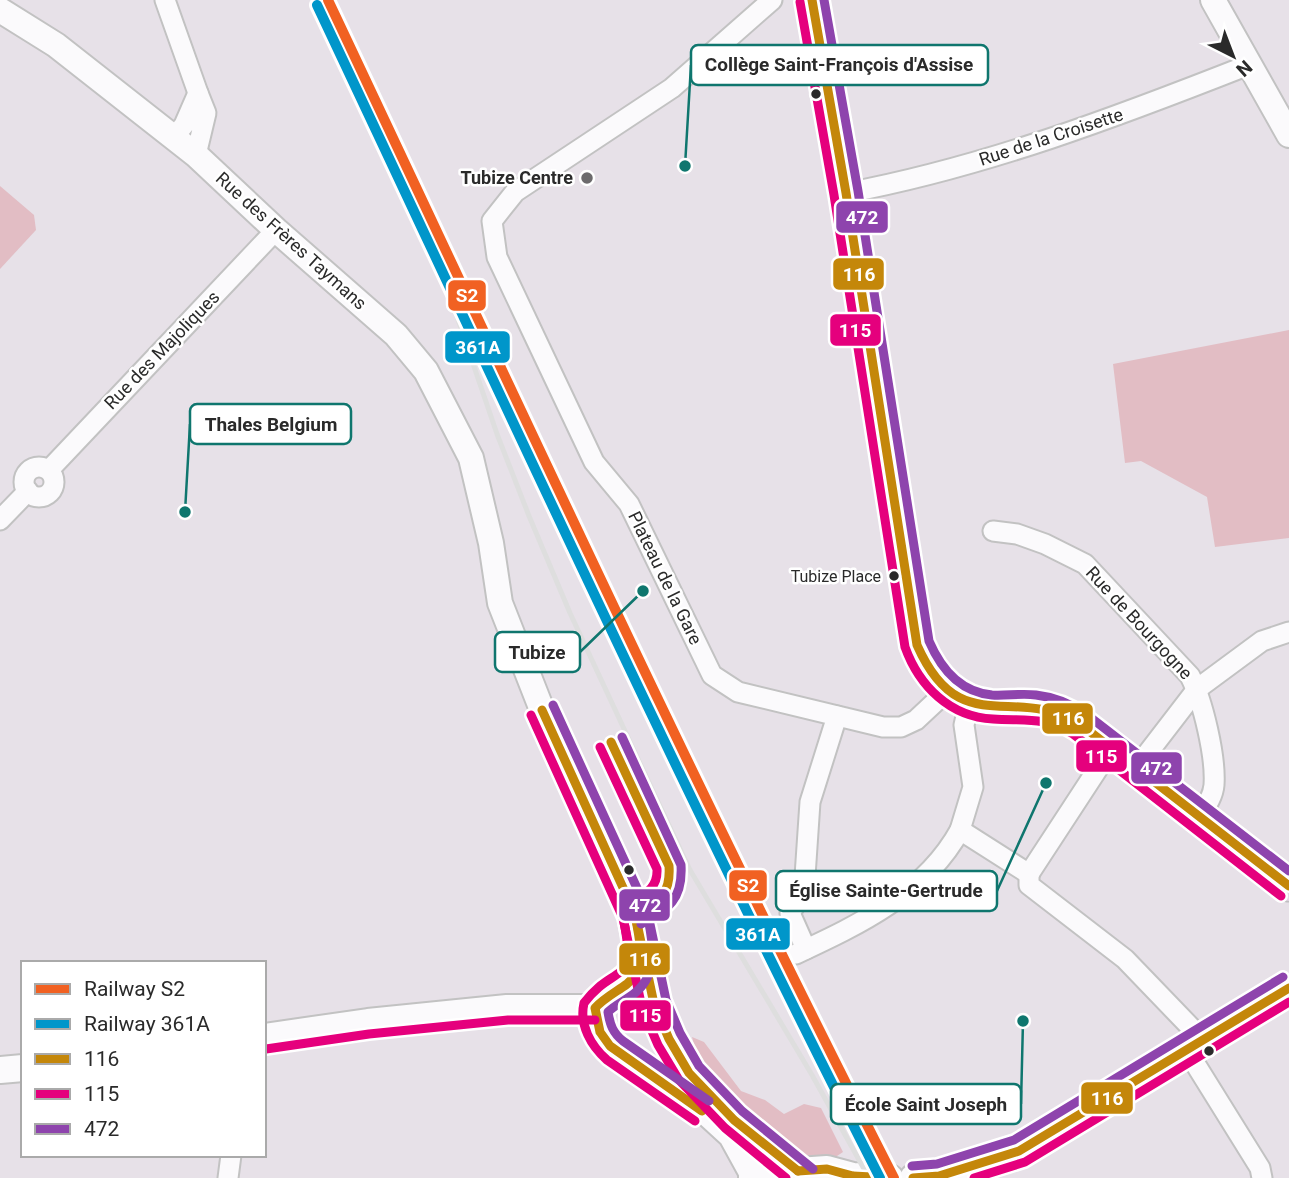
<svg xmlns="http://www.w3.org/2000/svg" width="1289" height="1178" font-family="Roboto,sans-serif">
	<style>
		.green { fill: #e2bdc4 }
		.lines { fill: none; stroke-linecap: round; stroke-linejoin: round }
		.minor-casing { stroke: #c2c2c2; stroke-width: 23 }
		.tertiary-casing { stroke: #c2c2c2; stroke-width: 28 }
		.secondary-casing { stroke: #c2c2c2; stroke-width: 30 }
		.primary-casing { stroke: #bfbec0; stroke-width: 33 }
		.minor { stroke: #fbfafc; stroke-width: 19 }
		.tertiary { stroke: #fbfafc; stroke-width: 24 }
		.secondary { stroke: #fbfafc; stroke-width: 26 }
		.primary { stroke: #e4d5e5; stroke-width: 30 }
		.rail { stroke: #dedede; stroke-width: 5 }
		.bus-1-casing { stroke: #fff; stroke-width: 14 }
		.bus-2-casing { stroke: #fff; stroke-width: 14 }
		.bus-3-casing { stroke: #fff; stroke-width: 14 }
		.bus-1 { stroke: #c4870a; stroke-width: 9 }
		.bus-2 { stroke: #e5007d; stroke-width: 9 }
		.bus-3 { stroke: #8e44ad; stroke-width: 9 }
		.rail-1-casing { stroke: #fff; stroke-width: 16 }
		.rail-2-casing { stroke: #fff; stroke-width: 16 }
		.rail-1 { stroke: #f16122; stroke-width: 10 }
		.rail-2 { stroke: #0096ca; stroke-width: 10 }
		.bus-dot { fill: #2a2a2a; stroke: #fff; stroke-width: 2.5 }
		.poi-dot { fill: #6c6a6c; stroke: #fff; stroke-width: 2.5 }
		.labels { text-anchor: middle; stroke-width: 5; stroke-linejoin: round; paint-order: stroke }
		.bus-label { font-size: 16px; fill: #2a2a2a; stroke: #fff; text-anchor: end }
		.street-label { font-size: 18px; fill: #2a2a2a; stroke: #fff }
		.poi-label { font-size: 18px; font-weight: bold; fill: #2a2a2a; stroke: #fff; text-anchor: end }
		.leader { fill: none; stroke: #0f766e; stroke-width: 2.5 }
		.callout-dot { fill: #0f766e; stroke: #fff; stroke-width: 2.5 }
		.callout { fill: #fff; stroke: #0f766e; stroke-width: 2.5 }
		.callout-label { font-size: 19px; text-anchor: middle; font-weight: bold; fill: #2a2a2a }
		.line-badge { stroke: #fff; stroke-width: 2.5 }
		.badge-label { font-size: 19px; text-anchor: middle; font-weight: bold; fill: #fff }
	</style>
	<rect width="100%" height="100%" fill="#e7e1e8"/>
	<g class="green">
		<polygon points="0,186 34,215 36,230 0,269"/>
		<polygon points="1289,330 1289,538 1215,547 1207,497 1141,461 1125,463 1113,364"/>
		<polygon points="692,1037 704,1042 741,1091 765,1100 784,1114 804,1104 821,1108 843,1152 831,1160 806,1158 787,1150 702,1074"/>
	</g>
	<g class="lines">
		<g class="minor-casing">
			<g id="minor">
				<polyline points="165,0 198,93"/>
				<polyline points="772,0 672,88 515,192 492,221 497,257 594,462 629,504 712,675 738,692 883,727 901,727 916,720 947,691"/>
				<polyline points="174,137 184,125 198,93 206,113 196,155"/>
				<path d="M846,193C985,167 1119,116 1251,64"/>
				<circle cx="39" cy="482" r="15"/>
				<polyline points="49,470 276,230"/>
				<polyline points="0,520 28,491"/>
				<path d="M993,531L1017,534L1045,544L1085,564L1190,676C1203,701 1216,757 1214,785C1213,797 1206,806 1200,815"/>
				<polyline points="969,703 964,725 973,787 960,830 1029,874"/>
				<polyline points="1137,767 1197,689 1262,641 1289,632"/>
				<polyline points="1029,874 1029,885 1125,959 1202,1039"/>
				<polyline points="1029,874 1112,747"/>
				<polyline points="806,949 790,913 804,891 810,802 837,716"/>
				<path d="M796,954C858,925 925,894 960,830"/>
				<polyline points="1186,1049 1260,1168 1262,1178"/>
				<polyline points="228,1178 231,1155"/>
			</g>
		</g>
		<g class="tertiary-casing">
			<g id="tertiary">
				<polyline points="1213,0 1289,135"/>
				<polyline points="0,10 56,45 196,155 276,230 396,335 426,371 471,458 491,543 500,603 542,710 635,914 654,1004"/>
				<path d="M595,1008C597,1028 599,1038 615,1051L707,1114L731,1136L753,1176"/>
			</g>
		</g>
		<g class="secondary-casing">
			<g id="secondary">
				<polyline points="264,1037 368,1022 507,1008 595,1008 602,999 619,989 632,992 654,1004 669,1039 689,1073 734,1120 793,1168"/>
				<polyline points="0,1070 23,1068"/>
				<polyline points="798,1171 827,1169 853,1176 890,1178"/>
				<path d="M752,1178C765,1164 780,1162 797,1170"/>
				<polyline points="913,1178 939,1176 1019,1151 1150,1070 1289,988"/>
			</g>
		</g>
		<g class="primary-casing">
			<path id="primary" d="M812,0L846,193L917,645C930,678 953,704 991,707C1005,708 1020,705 1035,707C1052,709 1066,715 1080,724L1289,886"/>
		</g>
		<use href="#minor" class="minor"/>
		<use href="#tertiary" class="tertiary"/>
		<use href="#secondary" class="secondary"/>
		<use href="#primary" class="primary"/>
		<polyline class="rail" points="418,213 439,264 497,434 529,516 570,613 653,791 690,870 812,1075 869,1178"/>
		<g class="bus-1-casing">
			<g id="bus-1">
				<path d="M812,0L846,193L917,645C960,742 1013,683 1080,724L1289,886"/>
				<polyline points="542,710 635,914 654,1004 669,1039 689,1073 734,1120 798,1171"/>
				<path d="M611,742L669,866C671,896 658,900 635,914"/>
				<path d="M636,920C640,942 647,967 627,984C616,992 604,998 595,1008L600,1032L610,1046L702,1111"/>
				<polyline points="798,1171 827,1169 853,1176 890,1178"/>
				<polyline points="913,1178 939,1176 1019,1151 1289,988"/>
			</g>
		</g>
		<g class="bus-2-casing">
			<g id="bus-2">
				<path d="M800,2L834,195L905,647C919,686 950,717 993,719C1025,721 1044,716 1073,734L1281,896"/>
				<polyline points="531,715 623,918 642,1008 658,1045 679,1080 725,1128 786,1178"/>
				<path d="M600,747L657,869C658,889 644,894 629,904"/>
				<path d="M624,922C637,987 614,963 584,1003C579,1025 591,1046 607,1060L695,1121"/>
				<polyline points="266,1049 369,1034 508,1020 595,1020"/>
				<polyline points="974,1178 1025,1162 1289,1002"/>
			</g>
		</g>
		<g class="bus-3-casing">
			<g id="bus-3">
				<path d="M824,0L858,191L929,641C941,669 960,692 992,695C1006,696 1021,693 1036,695C1054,697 1071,704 1086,714L1289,871"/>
				<polyline points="553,705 647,910 666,1000 680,1033 699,1066 742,1111 813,1169"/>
				<path d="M622,737L681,865C683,900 669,908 641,924"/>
				<path d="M648,918C653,944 659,972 636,992C627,1000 616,1004 608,1012C610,1025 613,1033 623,1041L709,1101"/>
				<polyline points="912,1166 937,1164 1014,1140 1283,977"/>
			</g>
		</g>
		<use href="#bus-1" class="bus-1"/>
		<use href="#bus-2" class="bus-2"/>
		<use href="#bus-3" class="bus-3"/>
		<g class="rail-1-casing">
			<path id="rail-1" d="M328,0C514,394 696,790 894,1178"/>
		</g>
		<g class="rail-2-casing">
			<path id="rail-2" d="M317,5C502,397 683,792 880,1178"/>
		</g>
		<use href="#rail-1" class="rail-1"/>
		<use href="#rail-2" class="rail-2"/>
	</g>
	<g class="bus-dot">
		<circle cx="816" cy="94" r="6"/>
		<circle cx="894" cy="576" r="6"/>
		<circle cx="629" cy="870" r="6"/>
		<circle cx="1209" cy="1051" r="6"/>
	</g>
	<circle class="poi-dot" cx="587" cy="178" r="7"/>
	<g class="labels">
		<g class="bus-label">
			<text x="881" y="582">Tubize Place</text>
		</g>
		<g class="street-label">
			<text transform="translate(1051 137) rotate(-18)" y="6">Rue de la Croisette</text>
			<text transform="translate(291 241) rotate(42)" y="6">Rue des Frères Taymans</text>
			<text transform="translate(162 350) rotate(-46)" y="6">Rue des Majoliques</text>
			<text transform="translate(665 578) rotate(64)" y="6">Plateau de la Gare</text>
			<text transform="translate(1139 623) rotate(47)" y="6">Rue de Bourgogne</text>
		</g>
		<g class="poi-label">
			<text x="573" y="184">Tubize Centre</text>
		</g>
	</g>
	<path class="leader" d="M685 166L691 65M185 512L190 424M643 591L580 652M1046 783L997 891M1023 1021L1021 1104"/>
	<g class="callout-dot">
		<circle cx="685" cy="166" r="7"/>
		<circle cx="185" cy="512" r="7"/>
		<circle cx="643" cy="591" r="7"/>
		<circle cx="1046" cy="783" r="7"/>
		<circle cx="1023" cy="1021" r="7"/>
	</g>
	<g class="callout">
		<rect x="691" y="45" width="297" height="40" rx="7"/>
		<rect x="190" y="404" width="161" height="40" rx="7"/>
		<rect x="495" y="632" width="85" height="40" rx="7"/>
		<rect x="776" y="871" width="221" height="40" rx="7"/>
		<rect x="831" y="1084" width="190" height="40" rx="7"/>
	</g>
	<g class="callout-label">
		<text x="839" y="71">Collège Saint-François d'Assise</text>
		<text x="271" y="431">Thales Belgium</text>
		<text x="537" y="659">Tubize</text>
		<text x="886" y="897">Église Sainte-Gertrude</text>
		<text x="926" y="1111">École Saint Joseph</text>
	</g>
	<g class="line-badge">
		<rect x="835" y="200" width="54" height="34" rx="7" fill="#8e44ad"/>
		<rect x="832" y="257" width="53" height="34" rx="7" fill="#c4870a"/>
		<rect x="447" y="279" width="40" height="33" rx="7" fill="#f16122"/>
		<rect x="829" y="313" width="53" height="34" rx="7" fill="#e5007d"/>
		<rect x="444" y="330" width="67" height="34" rx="7" fill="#0096ca"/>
		<rect x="1041" y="702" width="53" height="33" rx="7" fill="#c4870a"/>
		<rect x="1075" y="739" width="53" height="34" rx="7" fill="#e5007d"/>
		<rect x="1130" y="751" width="53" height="34" rx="7" fill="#8e44ad"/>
		<rect x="728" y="869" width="40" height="33" rx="7" fill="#f16122"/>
		<rect x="618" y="888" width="53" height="34" rx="7" fill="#8e44ad"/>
		<rect x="725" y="917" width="66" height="34" rx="7" fill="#0096ca"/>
		<rect x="618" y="942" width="53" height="34" rx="7" fill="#c4870a"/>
		<rect x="619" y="999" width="53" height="33" rx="7" fill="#e5007d"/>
		<rect x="1080" y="1081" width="54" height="34" rx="7" fill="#c4870a"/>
	</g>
	<g class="badge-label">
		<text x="862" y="224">472</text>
		<text x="859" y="281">116</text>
		<text x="467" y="302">S2</text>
		<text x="855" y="337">115</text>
		<text x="478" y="354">361A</text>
		<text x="1068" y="725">116</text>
		<text x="1101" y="763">115</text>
		<text x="1156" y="775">472</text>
		<text x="748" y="892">S2</text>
		<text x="645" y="912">472</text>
		<text x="758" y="941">361A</text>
		<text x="645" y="966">116</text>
		<text x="645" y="1022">115</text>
		<text x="1107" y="1105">116</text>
	</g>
	<rect x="21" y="961" width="245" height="196" fill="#ffffff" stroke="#aaaaaa" stroke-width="2"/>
	<rect x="35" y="984" width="35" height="10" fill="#f16122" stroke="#aaaaaa" stroke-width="2"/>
	<text x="84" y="996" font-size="21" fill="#2a2a2a">Railway S2</text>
	<rect x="35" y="1019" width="35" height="10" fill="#0096ca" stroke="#aaaaaa" stroke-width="2"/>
	<text x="84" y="1031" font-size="21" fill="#2a2a2a">Railway 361A</text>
	<rect x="35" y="1054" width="35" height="10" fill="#c4870a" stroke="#aaaaaa" stroke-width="2"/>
	<text x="84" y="1066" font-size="21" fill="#2a2a2a">116</text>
	<rect x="35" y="1089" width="35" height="10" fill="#e5007d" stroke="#aaaaaa" stroke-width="2"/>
	<text x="84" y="1101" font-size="21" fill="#2a2a2a">115</text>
	<rect x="35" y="1124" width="35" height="10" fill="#8e44ad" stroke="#aaaaaa" stroke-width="2"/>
	<text x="84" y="1136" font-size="21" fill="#2a2a2a">472</text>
	<g transform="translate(1233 56) rotate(138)" stroke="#ffffff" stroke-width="5" paint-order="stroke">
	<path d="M0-5L12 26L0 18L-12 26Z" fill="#2a2a2a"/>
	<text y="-10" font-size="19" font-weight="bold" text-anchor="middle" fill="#2a2a2a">N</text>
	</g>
</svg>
